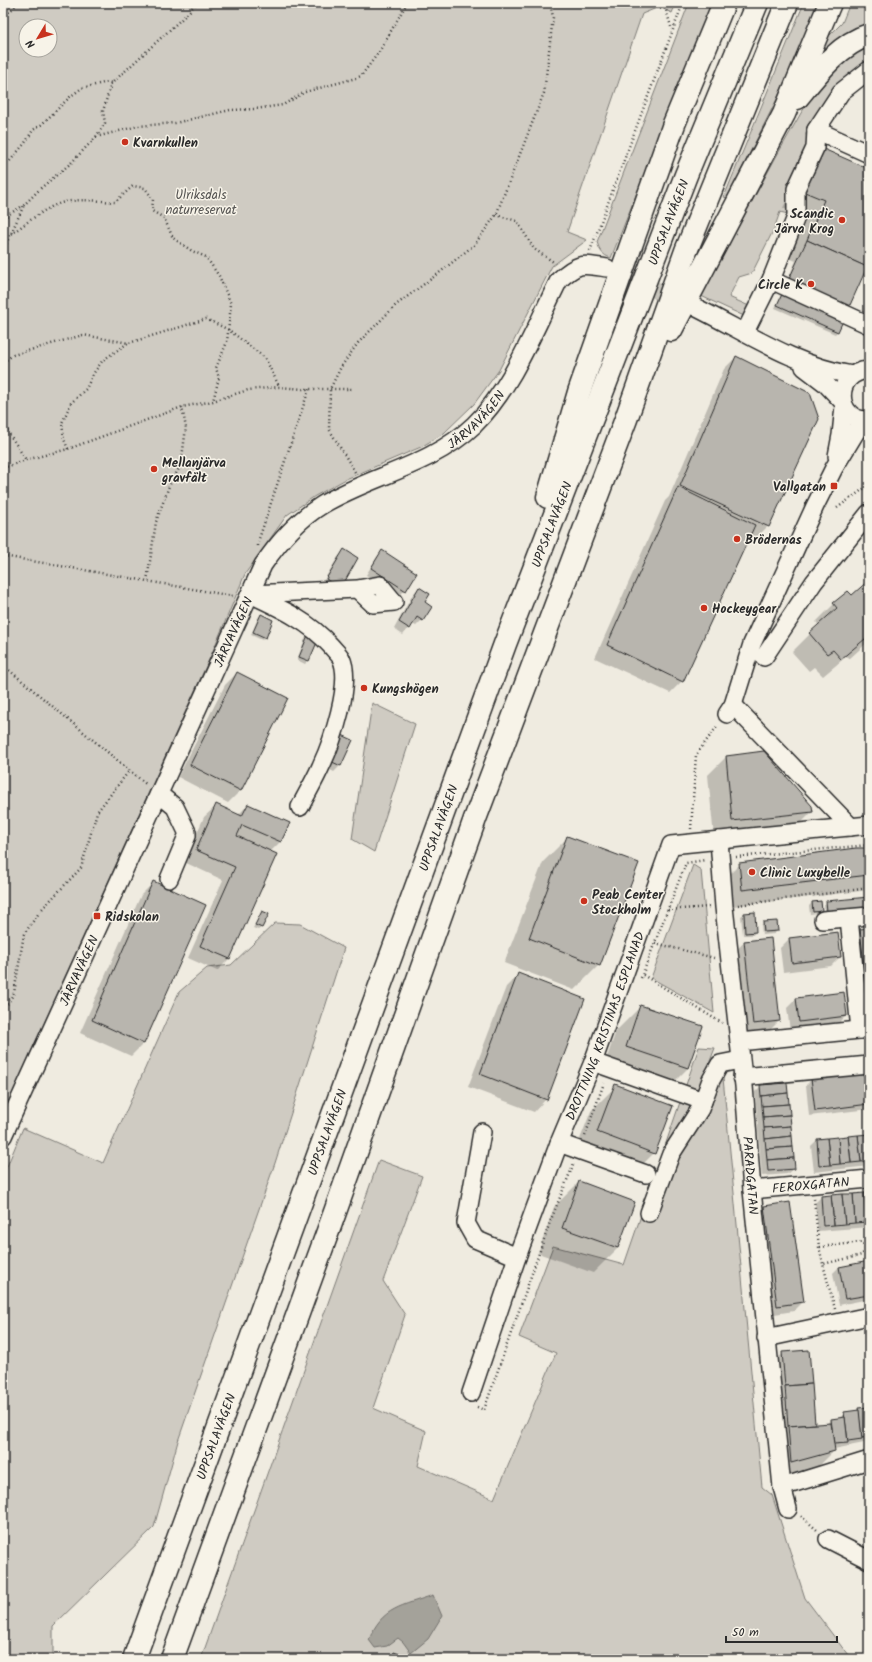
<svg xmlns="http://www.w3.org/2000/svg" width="872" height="1662" font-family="Kalam,sans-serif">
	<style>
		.green { fill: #cfcbc2; stroke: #7d7b76; fill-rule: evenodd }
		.water { fill: #a4a29a; stroke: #74726e }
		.shadow { fill: #0003 }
		.building { fill: #b8b5ae; stroke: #2b2b2b }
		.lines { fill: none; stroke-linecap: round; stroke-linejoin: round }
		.minor-tunnel { stroke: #c8c5bc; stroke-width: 17; stroke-dasharray: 17 8; stroke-linecap: butt }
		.minor-casing { stroke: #2b2b2b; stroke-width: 20 }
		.highway-casing { stroke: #2b2b2b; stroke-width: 25 }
		.path { stroke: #2b2b2b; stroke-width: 2.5; stroke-dasharray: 1 3; stroke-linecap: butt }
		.minor { stroke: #f7f3e8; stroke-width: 17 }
		.highway { stroke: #f7f3e8; stroke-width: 22 }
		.poi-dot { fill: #c8321e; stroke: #f7f3e8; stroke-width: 1.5 }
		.labels { text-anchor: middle; stroke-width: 3; stroke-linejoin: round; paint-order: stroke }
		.poi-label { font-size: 13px; font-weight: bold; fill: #2b2b2b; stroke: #f7f3e8; text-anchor: start }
		.park-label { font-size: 13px; fill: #545351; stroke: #f7f3e8 }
		.street-label { font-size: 13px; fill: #2b2b2b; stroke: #f7f3e8 }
	</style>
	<rect width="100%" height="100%" fill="#efebe0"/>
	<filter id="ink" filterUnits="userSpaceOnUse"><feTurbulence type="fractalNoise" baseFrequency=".025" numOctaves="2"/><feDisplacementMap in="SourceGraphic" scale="8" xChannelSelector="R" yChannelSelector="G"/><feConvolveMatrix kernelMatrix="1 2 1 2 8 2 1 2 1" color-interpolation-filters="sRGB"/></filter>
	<g filter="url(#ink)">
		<g class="green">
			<path d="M3,3H676L672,13L659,7L642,14L567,232L587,240L552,266L499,370L474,404L444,433L421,447L346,479L315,496L287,515L245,574L212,653L3,1114ZM26,26H50V50H26Z"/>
			<path d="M689,3H712L611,258C602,255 600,251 597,242Z"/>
			<polygon points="804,3 819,3 777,99 727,198 724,197"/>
			<polygon points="850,3 869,3 869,25 820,57 824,41 842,23"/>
			<polygon points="869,44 869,61 847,78 822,105 806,134 809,147 808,150 804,150 789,183 786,184 791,189 788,214 780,212 774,229 752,273 739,277 729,297 749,306 744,316 701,296 776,157 801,113 819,87 840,64"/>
			<polygon points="372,703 415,724 374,852 352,839"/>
			<polygon points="693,865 701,870 714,1013 651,978"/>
			<polygon points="275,923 300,924 344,948 275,1163 178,1441 154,1527 53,1626 53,1659 3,1659 3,1176 23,1128 103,1163 179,992 207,968 231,965"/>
			<polygon points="699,1047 715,1048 693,1106 718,1078 723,1078 762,1487 772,1495 805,1598 851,1659 201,1659 379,1160 422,1176 383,1281 405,1315 373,1408 426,1431 418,1466 494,1499 556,1353 519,1337 553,1246 624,1265"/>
		</g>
		<path class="water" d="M433,1595L442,1616L428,1639L411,1653L403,1642L398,1638L387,1646L375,1648L369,1640C381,1607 403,1606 433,1595Z"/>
		<g class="shadow">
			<polygon points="802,166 869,170 869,261 837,332 835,334 775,308 796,261 789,258 807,218 783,208"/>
			<polygon points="736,357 768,526 756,538 750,535 682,681 670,693 595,658 665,501 669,497 724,369"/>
			<polygon points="344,551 340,587 321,585 338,557"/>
			<polygon points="383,551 405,590 399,596 366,575 377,557"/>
			<polygon points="869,581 869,641 849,659 847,656 823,676 814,667 809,671 792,652 819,625 816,622 834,604 852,597"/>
			<polygon points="419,588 423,603 422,620 416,626 412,624 403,635 394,629 413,594"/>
			<polygon points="261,615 265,637 262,640 251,635 258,618"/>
			<polygon points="308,636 317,640 308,661 305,664 297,660 305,639"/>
			<polygon points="237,673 241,790 228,803 178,777 225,685"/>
			<polygon points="351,741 340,766 334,772 325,767"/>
			<polygon points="764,753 812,812 794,830 714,838 708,775 726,757"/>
			<polygon points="217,805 238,815 248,805 288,823 280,842 270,852 229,959 217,971 188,958 223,880 184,862 204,817"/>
			<polygon points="568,837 599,965 574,990 504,963 543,862"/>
			<polygon points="869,849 869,890 725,907 722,882 740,864"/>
			<polygon points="153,883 144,1043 131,1056 80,1033 141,895"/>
			<polygon points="820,902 821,911 818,913 810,914 809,906 812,903"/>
			<polygon points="827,902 868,907 866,909 825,913 824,905"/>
			<polygon points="262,912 261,928 258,930 253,928"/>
			<polygon points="744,914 755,932 753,935 743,935 741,916"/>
			<polygon points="764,923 777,931 774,934 762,935 761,925"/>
			<polygon points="869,929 869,1025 861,1026 852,939 861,930"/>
			<polygon points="837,933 840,957 831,966 783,972 780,948 789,939"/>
			<polygon points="744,942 779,1021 770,1030 744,1033 735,952"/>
			<polygon points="518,975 546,1099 534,1112 468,1087 506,987"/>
			<polygon points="796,999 846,1016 837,1025 790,1031 787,1008"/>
			<polygon points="641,1006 702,1027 688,1068 663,1093 602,1072 616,1031"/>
			<polygon points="869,1073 869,1109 809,1116 806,1085 812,1079"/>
			<polygon points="616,1086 654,1153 629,1178 573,1157 591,1111"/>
			<polygon points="761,1086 794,1168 787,1174 762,1176 755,1092"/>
			<polygon points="869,1135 869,1166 814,1172 811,1146 817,1140"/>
			<polygon points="579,1182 618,1248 593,1273 538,1253 554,1207"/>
			<polygon points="869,1193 869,1227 818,1231 815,1203 821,1197"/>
			<polygon points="764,1207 803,1302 794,1311 768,1315 755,1216"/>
			<polygon points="869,1262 869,1299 839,1305 833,1273 839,1267"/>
			<polygon points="809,1351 814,1425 826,1424 831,1420 838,1419 845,1413 869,1408 869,1442 834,1449 834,1451 816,1469 774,1480 765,1371 783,1353"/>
			<polygon points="394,1653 400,1656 399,1659 390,1659"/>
		</g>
		<g class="building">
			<polygon points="819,147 869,169 869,264 867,267 807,240 824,200 800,190"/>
			<polygon points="807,240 867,267 838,332 777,305"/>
			<polygon points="736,356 810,393 819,419 769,527 680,486"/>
			<polygon points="678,487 755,525 683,682 607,645"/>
			<polygon points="344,549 358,558 341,588 326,579"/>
			<polygon points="382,550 417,573 406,591 371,568"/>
			<polygon points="869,580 869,641 868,642 865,639 841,659 833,650 827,654 809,633 837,608 833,603 848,591 852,595"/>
			<polygon points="419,587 430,594 425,602 432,607 423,621 417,617 410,629 399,622"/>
			<polygon points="261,614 273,620 266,638 253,632"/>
			<polygon points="308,635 318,640 309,661 299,657"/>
			<polygon points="237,672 288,698 241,791 190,765"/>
			<polygon points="342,735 353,740 341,766 330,761"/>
			<polygon points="764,751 812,806 813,812 732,821 726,756"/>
			<polygon points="216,804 242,816 248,804 290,823 281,842 242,825 237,836 277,854 230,959 200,946 235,867 196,850"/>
			<polygon points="567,836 639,863 600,966 529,938"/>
			<polygon points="856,848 869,848 869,875 742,890 739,863"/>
			<polygon points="153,881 206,905 144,1044 92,1020"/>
			<polygon points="869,897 869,907 827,911 826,901"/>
			<polygon points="821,901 822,911 813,912 812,902"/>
			<polygon points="262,911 269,914 262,928 255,925"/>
			<polygon points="755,912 756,932 745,933 744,913"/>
			<polygon points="777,921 778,931 764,932 763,922"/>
			<polygon points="869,928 869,1010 860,929"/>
			<polygon points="838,932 841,957 792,963 789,938"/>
			<polygon points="771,938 780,1021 753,1024 744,941"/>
			<polygon points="518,973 585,999 547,1100 480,1074"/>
			<polygon points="844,992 847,1016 799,1022 796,998"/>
			<polygon points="640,1005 703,1026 688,1068 626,1047"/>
			<polygon points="869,1072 869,1104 815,1111 811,1078"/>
			<polygon points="787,1083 788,1093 761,1096 760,1085"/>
			<polygon points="615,1084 673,1106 655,1154 597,1132"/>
			<polygon points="788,1093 789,1104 762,1106 761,1096"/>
			<polygon points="789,1104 790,1115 763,1117 762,1106"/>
			<polygon points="790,1115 791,1126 764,1128 763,1117"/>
			<polygon points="791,1126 792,1136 765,1139 764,1128"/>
			<polygon points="869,1134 869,1161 861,1162 858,1135"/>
			<polygon points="858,1135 861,1162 851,1163 848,1136"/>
			<polygon points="792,1136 793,1147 766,1149 765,1139"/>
			<polygon points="848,1136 851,1163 840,1164 838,1137"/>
			<polygon points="838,1137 840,1164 830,1165 827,1138"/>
			<polygon points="827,1138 830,1165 819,1166 817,1139"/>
			<polygon points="793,1147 794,1158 767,1160 766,1149"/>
			<polygon points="794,1158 795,1169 768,1171 767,1160"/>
			<polygon points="579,1181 635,1202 618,1248 562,1228"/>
			<polygon points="869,1192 869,1222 866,1222 864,1193"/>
			<polygon points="864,1193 866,1222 855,1223 853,1194"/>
			<polygon points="842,1194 845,1224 834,1225 831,1195"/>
			<polygon points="842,1194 853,1194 855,1223 845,1224"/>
			<polygon points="831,1195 834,1225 823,1226 821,1196"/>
			<polygon points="790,1202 804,1302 777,1306 764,1206"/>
			<polygon points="869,1261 869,1295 845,1299 839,1267"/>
			<polygon points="809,1350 812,1384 785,1386 782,1352"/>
			<polygon points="812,1384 815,1424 788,1426 785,1386"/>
			<polygon points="869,1407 869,1437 862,1438 858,1408"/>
			<polygon points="859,1410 862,1439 848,1441 844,1412"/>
			<polygon points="845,1417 848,1443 834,1444 831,1419"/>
			<polygon points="831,1423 835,1451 791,1463 788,1426"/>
			<polygon points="394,1652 402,1655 400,1659 392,1657"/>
		</g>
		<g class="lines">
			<polyline class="minor-tunnel" points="609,269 680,301"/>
			<g class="minor-casing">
				<g id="minor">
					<polyline points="816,130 869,154"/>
					<polyline points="771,280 869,325"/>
					<path d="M697,308C747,333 796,366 852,375"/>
					<polyline points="745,332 771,280 796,217 796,189 815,148 816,130 841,92 869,70"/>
					<polyline points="804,367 825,383 842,401"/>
					<path d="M869,370C832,372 835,422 869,420"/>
					<polyline points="837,456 841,435 844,406"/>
					<path d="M250,594C280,608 309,621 331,646C334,650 339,654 341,658C353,682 332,743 321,766C315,780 307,793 300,807"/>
					<polyline points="252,594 357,589 373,604 394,602 380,585 357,589"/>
					<polyline points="764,657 814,582 869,513"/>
					<polyline points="733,705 851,827"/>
					<polyline points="727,714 733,705 752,644 815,506 834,468 863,420"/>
					<polyline points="159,794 175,807 187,832 187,836 169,879"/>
					<path id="s1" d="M719,840L724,907L744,1086L752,1190L782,1487L788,1509"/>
					<polyline points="849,918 860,1030"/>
					<polyline points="823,920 869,916"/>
					<polyline points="739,1042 869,1029"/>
					<polyline points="593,1062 703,1101"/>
					<polyline points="742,1077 869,1065"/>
					<polyline points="482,1132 466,1223 475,1239 517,1257"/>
					<path id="s2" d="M3,1136L263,565C278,543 299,519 322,505C371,475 430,467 474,425C512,388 535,328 559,280C579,262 582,264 607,268"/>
					<polyline points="559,1143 646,1174"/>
					<path id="s3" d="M752,1190L869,1179"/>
					<polyline points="649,1213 671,1154 700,1109 711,1080 720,1064 740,1060"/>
					<polyline points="766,1338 869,1316"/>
					<path id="s4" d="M471,1393L517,1257L559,1143L593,1062L671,845L869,825"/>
					<polyline points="782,1487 869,1460"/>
					<polyline points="828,1539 869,1560"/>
				</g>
			</g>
			<g class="highway-casing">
				<g id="highway">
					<path d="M797,98C816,75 839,44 869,35"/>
					<polyline points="671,330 784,114 830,3"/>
					<polyline points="548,497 579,392 674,124 724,3"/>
					<path id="s5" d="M134,1659L505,644L686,175L757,3"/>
					<polyline points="172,1659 335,1212 475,819 626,419 686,251 787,3"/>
				</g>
			</g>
			<g class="path">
				<polyline points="664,3 672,30"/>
				<polyline points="3,18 18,3"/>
				<polyline points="96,137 138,126 175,123 230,110 255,109 283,105 305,92 356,78 361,76 379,52 407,3"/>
				<polyline points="3,165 9,162 25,143 33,130 41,125 71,96 82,88 108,82 112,83"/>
				<polyline points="496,215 517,221 534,249 555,263"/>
				<polyline points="3,218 24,205 41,188 71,163 96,137 105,123 103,111 111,84 188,13 196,3"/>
				<path d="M11,234C24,225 46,207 61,203C78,198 98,201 115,202L133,186L145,188L153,199L152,211L164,218L173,238L192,251L206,257L219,276L231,304L227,342L216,368L219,378L213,401"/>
				<polyline points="3,251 24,205"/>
				<polyline points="590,251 683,3"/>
				<polyline points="3,261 3,276"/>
				<polyline points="3,291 5,295 3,299"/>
				<polyline points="3,362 13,355 83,335 129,343 206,319 229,330 265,358 279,386"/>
				<polyline points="3,424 26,460"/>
				<polyline points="68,449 64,439 62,423 71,403 86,389 93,374 103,360 128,343"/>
				<polyline points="3,468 26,460 68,449 182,407 213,401 248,390 279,387 303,389 352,389"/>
				<polyline points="355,472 329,429 330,389 341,367 358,343 396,305 439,273 474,245 496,215 544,93 553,17 550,3"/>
				<polyline points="837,508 869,485"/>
				<polyline points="258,546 258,542 309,389"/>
				<polyline points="3,556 233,596"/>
				<polyline points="147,581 156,522 169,486 181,465 186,428 182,407"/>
				<polyline points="3,665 147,785"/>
				<polyline points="3,674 8,669"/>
				<polyline points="691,829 696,755 718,725"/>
				<polyline points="736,857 869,845"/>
				<polyline points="738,905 869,888"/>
				<polyline points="668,910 709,907"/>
				<polyline points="655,943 714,958"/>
				<polyline points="643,975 722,1023"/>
				<polyline points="641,978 686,863 705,860"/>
				<polyline points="3,1011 14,993 24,934 41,910 81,868 97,812 129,771"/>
				<polyline points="585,1136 604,1083"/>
				<polyline points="814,1199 819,1247 823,1264"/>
				<polyline points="820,1247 862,1242 866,1248"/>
				<polyline points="835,1309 823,1264 862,1255 866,1248 869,1248"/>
				<polyline points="477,1407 484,1410 550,1222 574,1163"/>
				<polyline points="801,1516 817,1530"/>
			</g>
			<use href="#minor" class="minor"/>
			<use href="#highway" class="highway"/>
		</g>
	</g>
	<g class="poi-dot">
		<circle cx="125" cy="142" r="4"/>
		<circle cx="842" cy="220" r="4"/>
		<circle cx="811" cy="284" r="4"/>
		<circle cx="154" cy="469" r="4"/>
		<rect x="830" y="482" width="8" height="8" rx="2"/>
		<circle cx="737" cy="539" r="4"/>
		<circle cx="704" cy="608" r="4"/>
		<circle cx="364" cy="688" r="4"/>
		<circle cx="752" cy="872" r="4"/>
		<circle cx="584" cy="901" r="4"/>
		<rect x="93" y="912" width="8" height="8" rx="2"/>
	</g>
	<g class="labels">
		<g class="poi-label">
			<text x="133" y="147">Kvarnkullen</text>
			<text x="834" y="218" text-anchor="end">Scandic<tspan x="834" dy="15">Järva Krog</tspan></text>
			<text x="803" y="289" text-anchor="end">Circle K</text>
			<text x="162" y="467">Mellanjärva<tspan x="162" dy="15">gravfält</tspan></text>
			<text x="826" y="491" text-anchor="end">Vallgatan</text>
			<text x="745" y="544">Brödernas</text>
			<text x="712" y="613">Hockeygear</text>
			<text x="372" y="693">Kungshögen</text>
			<text x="760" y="877">Clinic Luxybelle</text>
			<text x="592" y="899">Peab Center<tspan x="592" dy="15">Stockholm</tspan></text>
			<text x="105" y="921">Ridskolan</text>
		</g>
		<g class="park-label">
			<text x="201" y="199">Ulriksdals<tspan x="201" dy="15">naturreservat</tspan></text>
		</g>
		<g class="street-label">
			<text dy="5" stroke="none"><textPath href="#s5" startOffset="1533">UPPSALAVÄGEN</textPath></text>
			<text dy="5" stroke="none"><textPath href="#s2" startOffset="890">JÄRVAVÄGEN</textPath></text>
			<text dy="5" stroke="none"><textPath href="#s5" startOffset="1209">UPPSALAVÄGEN</textPath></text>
			<text dy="5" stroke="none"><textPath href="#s2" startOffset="554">JÄRVAVÄGEN</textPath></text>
			<text dy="5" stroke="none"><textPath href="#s5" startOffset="885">UPPSALAVÄGEN</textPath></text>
			<text dy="5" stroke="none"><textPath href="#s2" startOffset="182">JÄRVAVÄGEN</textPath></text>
			<text dy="5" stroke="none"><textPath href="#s4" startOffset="391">DROTTNING KRISTINAS ESPLANAD</textPath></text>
			<text dy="5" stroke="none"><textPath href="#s5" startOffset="561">UPPSALAVÄGEN</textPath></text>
			<text dy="5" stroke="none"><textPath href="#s1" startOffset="337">PARADGATAN</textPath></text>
			<text dy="5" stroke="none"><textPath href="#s3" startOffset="59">FEROXGATAN</textPath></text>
			<text dy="5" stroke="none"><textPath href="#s5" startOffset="237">UPPSALAVÄGEN</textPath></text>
		</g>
	</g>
	<rect width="872" height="1662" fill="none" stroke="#f7f3e8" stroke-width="16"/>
	<rect x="8" y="8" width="856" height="1646" fill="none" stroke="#2b2b2b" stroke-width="1.5" filter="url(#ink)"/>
	<g transform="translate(38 38) rotate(232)"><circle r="19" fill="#f7f3e8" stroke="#a5a39c"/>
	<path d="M0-3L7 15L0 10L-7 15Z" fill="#c8321e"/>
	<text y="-6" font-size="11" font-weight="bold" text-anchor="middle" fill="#2b2b2b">N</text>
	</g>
	<path d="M726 1636v6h111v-6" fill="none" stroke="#2b2b2b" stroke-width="2"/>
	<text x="732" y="1636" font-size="12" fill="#2b2b2b" stroke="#f7f3e8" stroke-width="3" paint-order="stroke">50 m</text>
</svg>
